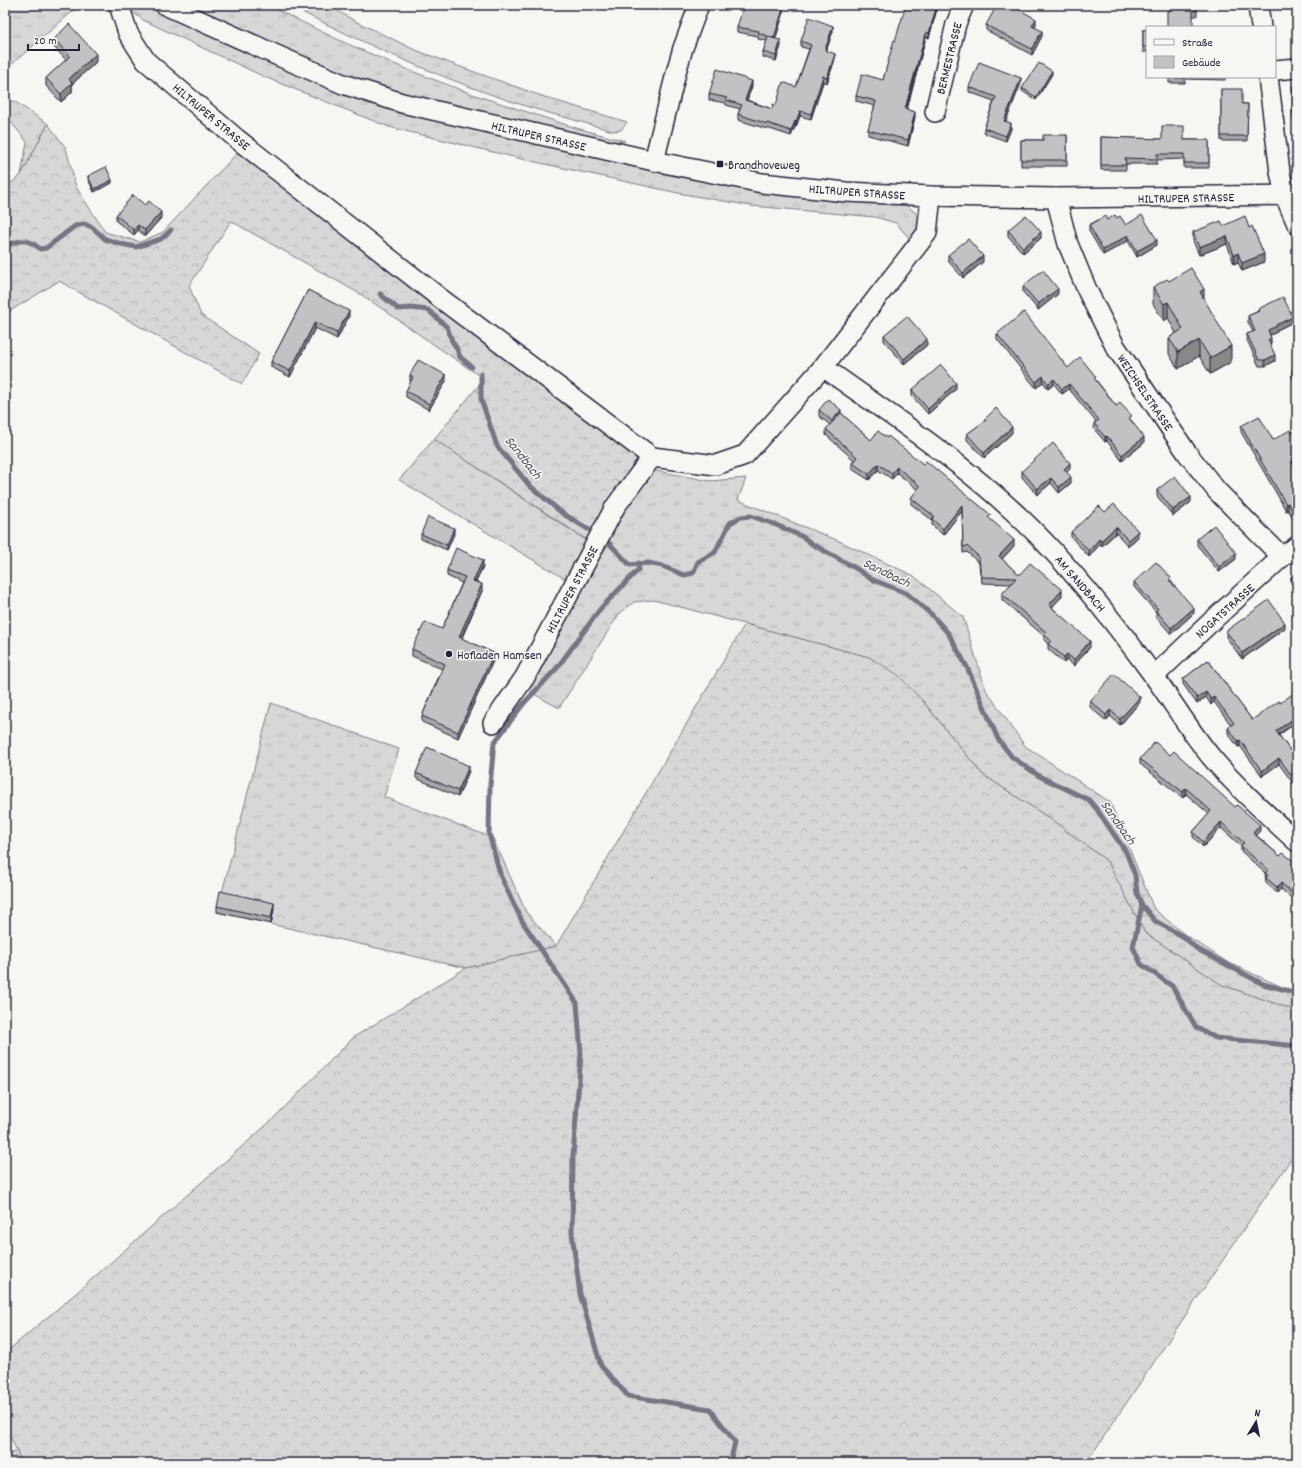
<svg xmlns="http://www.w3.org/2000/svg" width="1302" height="1468" font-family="Dekko,sans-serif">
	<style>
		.grass { fill: url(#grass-tufts); stroke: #7c7c89 }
		.forest { fill: url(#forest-crowns); stroke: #7c7c89 }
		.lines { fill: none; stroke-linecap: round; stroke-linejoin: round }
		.stream { stroke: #757583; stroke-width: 5 }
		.minor-casing { stroke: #22223b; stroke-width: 22 }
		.minor { stroke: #f6f6f2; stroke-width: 19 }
		.wall { fill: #a7a7a9; stroke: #22223b }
		.shaded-wall { fill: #888889; stroke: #22223b }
		.building { fill: #c2c2c4; stroke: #22223b }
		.poi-dot { fill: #22223b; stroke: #f6f6f2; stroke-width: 1.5 }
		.labels { text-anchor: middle; stroke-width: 3; stroke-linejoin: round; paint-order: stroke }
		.street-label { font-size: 13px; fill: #22223b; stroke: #f6f6f2 }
		.poi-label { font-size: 13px; fill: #22223b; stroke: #f6f6f2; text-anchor: start }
		.water-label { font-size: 14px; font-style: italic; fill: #535365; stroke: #f6f6f2 }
	</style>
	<defs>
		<pattern id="grass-tufts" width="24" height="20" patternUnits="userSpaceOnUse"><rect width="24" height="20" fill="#d7d7d7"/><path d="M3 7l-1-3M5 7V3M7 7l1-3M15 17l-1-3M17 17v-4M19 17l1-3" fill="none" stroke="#b8b8b9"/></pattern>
		<pattern id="forest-crowns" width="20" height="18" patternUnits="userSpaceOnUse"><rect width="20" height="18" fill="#d7d7d7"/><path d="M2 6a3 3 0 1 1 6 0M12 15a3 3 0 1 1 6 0" fill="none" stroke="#b8b8b9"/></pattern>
	</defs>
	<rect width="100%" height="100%" fill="#f6f6f2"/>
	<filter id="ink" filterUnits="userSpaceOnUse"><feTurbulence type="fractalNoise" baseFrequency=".025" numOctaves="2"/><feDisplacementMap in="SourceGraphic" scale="8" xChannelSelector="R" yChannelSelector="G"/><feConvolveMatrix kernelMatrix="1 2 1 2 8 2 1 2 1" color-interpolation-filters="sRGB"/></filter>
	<g filter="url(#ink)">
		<g class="grass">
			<polygon points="5,5 80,5 5,70"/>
			<polygon points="123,5 148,5 266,58 380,104 436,121 524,140 905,204 917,214 921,233 887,271 909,238 896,223 875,217 752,206 678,193 522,159 389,127 267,78 143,20"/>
			<polygon points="190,5 267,5 343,42 406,69 472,94 576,128 625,141 610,142 462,110 383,88 341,73"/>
			<path d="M288,5H328L353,20L413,49L455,65L553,100L627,122L621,130L613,131C586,123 559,116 532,108C448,82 367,45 288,5Z"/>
			<polygon points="5,98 17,103 48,124 21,175 27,142 11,122 5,119"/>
			<polygon points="434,439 596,547 652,470 710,481 746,478 738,500 839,541 914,576 963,617 986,690 1025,746 1110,802 1154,909 1184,934 1227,962 1282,987 1297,992 1297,1011 1222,985 1145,933 1107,861 1052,820 982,774 922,700 869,657 654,600 634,602 619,614 559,708 525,689 567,580 399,480"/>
			<polygon points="271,703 399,749 384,797 493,838 526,912 556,946 466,968 217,912"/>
			<polygon points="17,1451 22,1463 5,1463 5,1455"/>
		</g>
		<g class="forest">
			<polygon points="48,124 66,148 76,187 105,232 140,242 163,232 238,152 639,456 608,501 587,540 434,439 484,379 362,295 231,221 189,286 201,315 259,354 242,384 59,281 10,311 5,310 5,188 21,175"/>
			<polygon points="745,624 869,657 897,674 922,700 982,774 1052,820 1107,861 1145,933 1222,985 1297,1011 1297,1150 1086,1463 22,1463 11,1438 5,1440 5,1353 75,1294 271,1121 354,1037 466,968 556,946"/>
		</g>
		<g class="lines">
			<g class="stream">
				<path d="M5,246C20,240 27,237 40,249L46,248L75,226L84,224L92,227L105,239L121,244L136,247L161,239L171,230"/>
				<polyline points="380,294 398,309 411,308 428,310 447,327 452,341 457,349 460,357 472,367"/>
				<polyline points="481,374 481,399 497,446 529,485 562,513 588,529"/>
				<polyline points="605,539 630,565 648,563 662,566 684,575 693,573 698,562 715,552 730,523 741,517 751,516 774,524 803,537 812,544 857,569 871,579 906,593 931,614 948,633 967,667 998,739 1012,757 1039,776 1089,800 1098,811 1126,852 1135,875 1137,893 1142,905 1155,921 1184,937 1197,949 1263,984 1297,993"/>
				<polyline points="639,563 638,570 601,608 557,668 524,703 494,743 490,785 489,834 501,877 522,921 577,1003 581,1054 573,1156 572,1233 580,1294 601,1366 628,1396 710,1409 735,1442 730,1463"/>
				<polyline points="1142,905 1133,947 1141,964 1172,986 1196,1027 1216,1038 1297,1046"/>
			</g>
			<g class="minor-casing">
				<g id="minor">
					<polyline points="119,5 128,33 146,61 237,139 440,298 652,457 615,507 525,677 493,723"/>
					<polyline points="165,5 283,58 343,84 402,103 654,161 762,183 846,192 931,196 1056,198 1297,195"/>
					<polyline points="1258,5 1261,27"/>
					<polyline points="1275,70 1297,68"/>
					<polyline points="1268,77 1280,172 1285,196 1297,224"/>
					<polyline points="935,112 956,24 964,5"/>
					<polyline points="654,161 677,69 683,48 699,5"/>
					<polyline points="1056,198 1068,244 1087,290 1115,346 1187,453 1217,491 1282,557"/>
					<path d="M823,367C902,423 985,477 1051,549C1088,589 1121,631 1153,675C1173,702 1191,733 1212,758C1238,789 1268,815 1297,842"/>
					<polyline points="652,457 716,465 745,455 823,367 927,233 931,196"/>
					<polyline points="1154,676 1213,620 1282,557 1297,546"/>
				</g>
			</g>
			<use href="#minor" class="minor"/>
		</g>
		<g class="wall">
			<polygon points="938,5 929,38 926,37 907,110 915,117 908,146 868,135 868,130 875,106 856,101 856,96 883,80 895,41"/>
			<polygon points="1197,5 1197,16 1193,16 1171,10"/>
			<polygon points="783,15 775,39 781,46 776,61 763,57 763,52 767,41 758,39 758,36 737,32 737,27"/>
			<polygon points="1036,24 1035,27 1042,36 1032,55 986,30 986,25"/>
			<rect x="1143" y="30" width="4" height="22"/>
			<polygon points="833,31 826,50 835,59 827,83 823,82 811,119 800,116 796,127 795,127 791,136 767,128 767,129 738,120 738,114 740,109 726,105 726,103 709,100 709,94 752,86 747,100 772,109 796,87 809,49 801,47 801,41"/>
			<polygon points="54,39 96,62 72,84 72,92 61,102 46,86 46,78 66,60 54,47"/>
			<polygon points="1052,74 1036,100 1022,91 1022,88"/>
			<polygon points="1169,77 1225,77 1225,80 1185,79 1185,83 1169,83"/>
			<polygon points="1021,83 1006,121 1011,129 1006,141 984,133 984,128 994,101 969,92 969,87"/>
			<rect x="1293" y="86" width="4" height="32"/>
			<polygon points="1221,89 1242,104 1248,104 1247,141 1221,141"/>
			<polygon points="1067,135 1067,166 1021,166 1021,140 1043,140"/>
			<polygon points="1101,137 1184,140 1209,140 1209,168 1184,168 1184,159 1157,160 1157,164 1126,164 1126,170 1101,170"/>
			<polygon points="88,176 112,183 94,192 88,179"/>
			<polygon points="145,205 161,218 145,236 138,230 134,235 116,221 116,215"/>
			<polygon points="1117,218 1126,225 1157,245 1137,257 1128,241 1103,255 1089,231 1089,225 1107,220"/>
			<polygon points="1223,226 1264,262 1242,271 1238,262 1234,264 1227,244 1199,255 1193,241 1193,232"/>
			<polygon points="1008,230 1041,238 1023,253 1008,236"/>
			<polygon points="948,255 983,262 963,278 948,261"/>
			<polygon points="1169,281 1204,298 1231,362 1210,374 1199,356 1178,369 1169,354 1169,338 1176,333 1168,318 1164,321 1153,304 1153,287"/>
			<polygon points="1023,286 1058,294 1038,310 1023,292"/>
			<polygon points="308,290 349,316 337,339 315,328 290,377 271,367 271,362"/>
			<polygon points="1258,309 1293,322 1277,330 1277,332 1270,335 1271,344 1270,344 1275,361 1265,366 1259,366 1247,340 1247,334 1253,332 1248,322 1248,316 1258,311"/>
			<polygon points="997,334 1068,368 1096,380 1116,406 1132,421 1144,443 1122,461 1107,441 1105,442 1094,429 1094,423 1096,422 1069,389 1062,394 1054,384 1048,389 1043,382 1036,388 997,339"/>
			<polygon points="884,335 927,345 904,364 884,341"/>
			<polygon points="1297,367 1297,388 1292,376 1292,370"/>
			<polygon points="410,375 446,381 429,410 406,397 406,391 411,381 410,381"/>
			<polygon points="956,389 928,414 912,396 912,390"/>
			<polygon points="819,410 841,413 871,440 991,520 1014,546 1002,559 1019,575 1062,596 1052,607 1090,647 1074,666 1067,660 1064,663 1048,649 1048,644 1044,640 1044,636 1002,600 1002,594 1011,584 982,583 981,575 980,575 979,563 967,552 963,553 962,511 943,535 932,525 932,520 911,504 911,498 918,490 897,473 892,479 878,470 869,480 852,469 852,463 854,460 826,435 826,429 830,425 819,416"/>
			<polygon points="985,419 1012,433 984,458 967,440 967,434 985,421"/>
			<polygon points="1241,426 1273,440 1294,465 1297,471 1294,519 1288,510 1286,511 1279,498 1241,432"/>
			<polygon points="1070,469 1066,472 1071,483 1059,493 1051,483 1037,495 1022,477 1022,471"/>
			<polygon points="1157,490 1191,502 1173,516 1157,496"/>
			<polygon points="1105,512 1138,537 1128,546 1116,533 1102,546 1100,544 1089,557 1071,537 1071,532"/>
			<polygon points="421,534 454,534 447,550 421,539"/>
			<polygon points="1197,539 1236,559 1219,572 1197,545"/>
			<polygon points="483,566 476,582 482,591 462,638 494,659 458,738 422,722 422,716 442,669 412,656 412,649 442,629 462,583 447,576 447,570"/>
			<polygon points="1297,573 1297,592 1291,583 1291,577"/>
			<polygon points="1171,581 1194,613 1171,634 1156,617 1156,612 1134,587 1134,582"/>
			<polygon points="1285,628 1242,659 1226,637 1226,631"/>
			<polygon points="1208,660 1252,720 1280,703 1297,696 1297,722 1279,735 1297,760 1297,789 1279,764 1262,776 1240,746 1238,747 1228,733 1228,728 1231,725 1214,702 1211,705 1206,697 1197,704 1183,684 1183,679"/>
			<polygon points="1090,701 1140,702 1120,725 1110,716 1106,721 1090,707"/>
			<polygon points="1140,759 1260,831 1256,835 1280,856 1297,870 1297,903 1281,889 1277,893 1266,883 1265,873 1241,851 1241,846 1221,828 1203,847 1193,837 1193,832 1209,814 1186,794 1183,798 1140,764"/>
			<polygon points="469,771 458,797 416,778 416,773"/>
			<polygon points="217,906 274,909 271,924 217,912"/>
		</g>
		<g class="shaded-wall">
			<polygon points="937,5 938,5 929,38 929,33"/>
			<polygon points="783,9 783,15 774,44 774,38"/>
			<polygon points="1036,19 1036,24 1032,32 1032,26"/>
			<polygon points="833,26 833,31 825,55 825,50"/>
			<polygon points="1042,31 1042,36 1032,55 1032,49"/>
			<polygon points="926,32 926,37 905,114 905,109"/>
			<polygon points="781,40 781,46 776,61 776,56"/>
			<polygon points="96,54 96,62 72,84 72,92 61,102 61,94 69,79"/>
			<polygon points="835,54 835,59 827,83 827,78"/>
			<polygon points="1052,71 1052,74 1036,100 1036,97"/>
			<polygon points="823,76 823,82 811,119 811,114"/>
			<polygon points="1021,78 1021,83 1004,126 1004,121"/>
			<polygon points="752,81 752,86 745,105 745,100"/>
			<polygon points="800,111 800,116 796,127 796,122"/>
			<polygon points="915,112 915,117 908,146 908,140"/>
			<polygon points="795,121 795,127 791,136 791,131"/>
			<polygon points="1011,123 1011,129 1006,141 1006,136"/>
			<polygon points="112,180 112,183 94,192 94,189"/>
			<polygon points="161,212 161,218 145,236 145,230"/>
			<polygon points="138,225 138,230 134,235 134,230"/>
			<polygon points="1041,232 1041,238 1023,253 1023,248"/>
			<polygon points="1128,235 1128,241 1103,255 1103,250"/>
			<polygon points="1227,236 1227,244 1199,255 1199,247"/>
			<polygon points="1157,240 1157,245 1137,257 1137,251"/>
			<polygon points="1238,253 1238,262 1234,264 1234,255"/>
			<polygon points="1264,254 1264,262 1242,271 1242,263"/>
			<polygon points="983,256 983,262 963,278 963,273"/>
			<polygon points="1058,289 1058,294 1038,310 1038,304"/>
			<polygon points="1204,289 1204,306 1200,292"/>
			<polygon points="1168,302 1168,318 1164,321 1164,304"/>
			<polygon points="349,311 349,316 337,339 337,333"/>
			<polygon points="1293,317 1293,322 1277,330 1277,332 1268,336 1268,330 1276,325"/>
			<polygon points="315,322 315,328 290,377 290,371"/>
			<polygon points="1271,338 1271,344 1268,346 1268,340"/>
			<polygon points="927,339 927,345 904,364 904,359"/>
			<polygon points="1199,340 1199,356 1178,369 1178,352"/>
			<polygon points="1231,346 1231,362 1210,374 1210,358"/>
			<polygon points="1275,355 1275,361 1265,366 1265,360"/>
			<polygon points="446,375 446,381 429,410 429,404"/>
			<polygon points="1043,376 1043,382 1036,388 1036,382"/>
			<polygon points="1054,379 1054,384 1048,389 1048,384"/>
			<polygon points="956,383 956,389 928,414 928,409"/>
			<polygon points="1069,384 1069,389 1062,394 1062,389"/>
			<polygon points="841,410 841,416 832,426 832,421"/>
			<polygon points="1012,427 1012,433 984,458 984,453"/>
			<polygon points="1107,436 1107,441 1105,442 1105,437"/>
			<polygon points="1144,437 1144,443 1122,461 1122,455"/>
			<polygon points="1297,457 1297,463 1291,467 1291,460"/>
			<polygon points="1070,463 1070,469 1064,475 1064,469"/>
			<polygon points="878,464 878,470 869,480 869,474"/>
			<polygon points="897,467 897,473 892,479 892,473"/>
			<polygon points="1071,477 1071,483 1059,493 1059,487"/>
			<polygon points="1051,478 1051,483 1037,495 1037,489"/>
			<polygon points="1191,497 1191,502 1173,516 1173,510"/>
			<polygon points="1288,503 1288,510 1286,511 1286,504"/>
			<polygon points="962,505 962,511 943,535 943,529"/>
			<polygon points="1297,511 1297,517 1294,519 1294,512"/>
			<polygon points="1116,527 1116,533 1102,546 1102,540"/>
			<polygon points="454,528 454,534 447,550 447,545"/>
			<polygon points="1138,531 1138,537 1128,546 1128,540"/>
			<polygon points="1100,538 1100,544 1089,557 1089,551"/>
			<polygon points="1014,540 1014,546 999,562 999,556"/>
			<polygon points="1236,553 1236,559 1219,572 1219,567"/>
			<polygon points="483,560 483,566 473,587 473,581"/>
			<polygon points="482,584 482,591 459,643 459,637"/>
			<polygon points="1062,590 1062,596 1049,611 1049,605"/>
			<polygon points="1194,608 1194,613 1171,634 1171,628"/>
			<polygon points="1285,623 1285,628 1242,659 1242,653"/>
			<polygon points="1090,641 1090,647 1074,666 1074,660"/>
			<polygon points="494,653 494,659 458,738 458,732"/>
			<polygon points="1067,654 1067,660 1064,663 1064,657"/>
			<polygon points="1206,692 1206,697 1197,704 1197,698"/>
			<polygon points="1140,697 1140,702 1120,725 1120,719"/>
			<polygon points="1214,697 1214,702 1211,705 1211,699"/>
			<polygon points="1110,710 1110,716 1106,721 1106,715"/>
			<polygon points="1297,716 1297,722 1276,736 1276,731"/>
			<polygon points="1240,740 1240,746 1238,747 1238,741"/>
			<polygon points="1279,758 1279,764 1262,776 1262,771"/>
			<polygon points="469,766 469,771 458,797 458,791"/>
			<polygon points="1186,788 1186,794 1183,798 1183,792"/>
			<polygon points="1221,822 1221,828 1203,847 1203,842"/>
			<polygon points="1260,825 1260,831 1253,838 1253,833"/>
			<polygon points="1296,863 1296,869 1293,867"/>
			<polygon points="1281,883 1281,889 1277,893 1277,887"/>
			<polygon points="274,903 274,909 271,924 271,918"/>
		</g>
		<g class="building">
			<polygon points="744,5 769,5 783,9 774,38 758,33 759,31 737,27"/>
			<polygon points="906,5 937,5 929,33 926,32 905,109 915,112 908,140 868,130 876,101 856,96 862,74 883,80 894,40 895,41"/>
			<polygon points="997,5 1011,5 1036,19 1032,26 1042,31 1032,49 986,25"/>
			<polygon points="1171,5 1197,5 1197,11 1193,11 1193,27 1167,27 1167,11 1171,10"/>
			<polygon points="809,17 833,26 825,50 835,54 827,78 823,76 811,114 800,111 796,122 795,121 791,131 767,123 767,124 738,114 742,105 726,100 727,98 709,94 717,69 752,81 745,100 772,109 773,104 776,105 783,82 796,87 811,45 801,41"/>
			<polygon points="69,24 96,54 69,79 72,83 61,94 46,78 70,56 54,39"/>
			<rect x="1143" y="30" width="4" height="17"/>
			<polygon points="768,37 781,40 776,56 763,52"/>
			<polygon points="979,62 1021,78 1004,121 1011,123 1006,136 984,128 996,97 969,87"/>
			<polygon points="1039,63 1052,71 1036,97 1022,88"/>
			<rect x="1169" y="77" width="16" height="1"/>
			<rect x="1293" y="86" width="4" height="27"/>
			<polygon points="1221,89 1242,89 1242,104 1248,104 1247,136 1221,136"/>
			<polygon points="1162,126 1184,126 1184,140 1209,140 1209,163 1184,163 1184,154 1157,154 1157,159 1125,158 1126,165 1101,165 1101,137 1162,139"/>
			<polygon points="1043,135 1067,135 1067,160 1021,160 1021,140 1043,140"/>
			<polygon points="106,167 112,180 94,189 88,176"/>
			<polygon points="133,195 145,205 149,201 161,212 145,230 138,225 134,230 116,215"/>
			<polygon points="1026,215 1041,232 1023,248 1008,230"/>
			<polygon points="1115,215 1117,218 1120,216 1126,225 1142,215 1157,240 1137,251 1128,235 1103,250 1089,225 1105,216 1107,220"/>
			<polygon points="1245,216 1249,228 1252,226 1264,254 1242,263 1238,253 1234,255 1227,236 1199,247 1193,232 1221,221 1223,226"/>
			<polygon points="968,239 983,256 963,273 948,255"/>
			<polygon points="1191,268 1204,289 1200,292 1231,346 1210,358 1199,340 1178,352 1169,338 1183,329 1168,302 1164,304 1153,287 1167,279 1169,281"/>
			<polygon points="1043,270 1058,289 1038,304 1023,286"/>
			<polygon points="308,290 349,311 337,333 315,322 290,371 271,362"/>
			<polygon points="1283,297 1293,317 1276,325 1277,326 1268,330 1271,338 1268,340 1275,355 1265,360 1259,360 1247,334 1255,331 1248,316 1259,311 1258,309"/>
			<polygon points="1024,312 1068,368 1080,357 1096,377 1094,378 1116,406 1120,403 1132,416 1129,418 1144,437 1122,455 1107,436 1105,437 1094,423 1099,420 1069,384 1062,389 1054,379 1048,384 1043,376 1036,382 997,334"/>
			<polygon points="907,316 927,339 904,359 884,335"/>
			<polygon points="418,360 446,375 429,404 406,391 413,377 410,375"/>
			<polygon points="941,365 956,383 928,409 912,390"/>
			<polygon points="1297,367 1297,382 1292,370"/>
			<polygon points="828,399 841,410 832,421 819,410"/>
			<polygon points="996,408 1012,427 984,453 967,434 986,420 985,419"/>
			<polygon points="841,413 871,440 878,431 887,438 888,436 923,464 926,461 991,515 988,517 1014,540 999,556 1019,575 1030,563 1062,590 1049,605 1090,641 1074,660 1067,654 1064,657 1048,644 1051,641 1044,634 1046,632 1002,594 1016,578 982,577 981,569 980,569 979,557 967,546 963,547 962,505 943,529 932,519 934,516 911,498 920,486 897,467 892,473 878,464 869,474 852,463 857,457 826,429"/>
			<polygon points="1259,416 1273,440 1290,430 1292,433 1297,430 1297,457 1291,460 1297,471 1297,511 1294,512 1288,503 1286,504 1279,492 1241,426"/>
			<polygon points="1053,443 1070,463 1064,469 1071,477 1059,487 1051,478 1037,489 1022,471"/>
			<polygon points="1175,476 1191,497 1173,510 1157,490"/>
			<polygon points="1114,504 1138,531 1128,540 1116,527 1102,540 1100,538 1089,551 1071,532 1099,506 1105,512"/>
			<polygon points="428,517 454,528 447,545 421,534"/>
			<polygon points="1214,525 1236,553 1219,567 1197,539"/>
			<polygon points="456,548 483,560 473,581 482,584 459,637 494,653 458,732 422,716 445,664 412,649 425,622 442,629 465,577 447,570"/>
			<polygon points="1156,562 1171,578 1169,580 1194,608 1171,628 1156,611 1158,609 1134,582"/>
			<polygon points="1297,573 1297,586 1291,577"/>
			<polygon points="1269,600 1285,623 1242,653 1226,631"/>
			<polygon points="1208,660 1252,720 1279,701 1280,703 1294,693 1297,696 1297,716 1276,731 1297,760 1297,783 1279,758 1262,771 1240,740 1238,741 1228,728 1234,723 1214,697 1211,699 1206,692 1197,698 1183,679"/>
			<polygon points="1114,674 1140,697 1120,719 1110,710 1106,715 1090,701"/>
			<polygon points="1155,742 1170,755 1174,751 1235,807 1237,805 1260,825 1253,833 1280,856 1283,853 1296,863 1293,867 1297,870 1297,897 1281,883 1277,887 1266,878 1268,875 1265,873 1268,870 1241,846 1244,843 1221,822 1203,842 1193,832 1211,811 1186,788 1183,792 1140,759"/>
			<polygon points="427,747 469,766 458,791 416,773"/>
			<polygon points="220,891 274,903 271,918 217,906"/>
		</g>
	</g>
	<g class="poi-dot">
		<rect x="716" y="160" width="8" height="8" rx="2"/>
		<circle cx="449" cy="654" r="4"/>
	</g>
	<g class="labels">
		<g class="street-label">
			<text transform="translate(948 58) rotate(-76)" y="5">BERMESTRASSE</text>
			<text transform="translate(212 116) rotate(40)" y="5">HILTRUPER STRASSE</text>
			<text transform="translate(539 135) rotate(13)" y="5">HILTRUPER STRASSE</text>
			<text transform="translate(857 191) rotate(4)" y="5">HILTRUPER STRASSE</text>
			<text transform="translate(1186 197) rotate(-1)" y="5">HILTRUPER STRASSE</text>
			<text transform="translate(1146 392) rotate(56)" y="5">WEICHSELSTRASSE</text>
			<text transform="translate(1081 583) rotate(49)" y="5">AM SANDBACH</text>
			<text transform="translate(571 589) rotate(-62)" y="5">HILTRUPER STRASSE</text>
			<text transform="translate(1224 610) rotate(-42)" y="5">NOGATSTRASSE</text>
		</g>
		<g class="poi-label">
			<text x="728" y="169">Brandhoveweg</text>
			<text x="457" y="659">Hofladen Hamsen</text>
		</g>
		<g class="water-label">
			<text transform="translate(524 457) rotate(52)" y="5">Sandbach</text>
			<text transform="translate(887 572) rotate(26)" y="5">Sandbach</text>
			<text transform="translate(1119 822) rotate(55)" y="5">Sandbach</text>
		</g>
	</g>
	<rect width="1302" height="1468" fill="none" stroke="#f6f6f2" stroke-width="20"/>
	<rect x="10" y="10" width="1282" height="1448" fill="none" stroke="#22223b" stroke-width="1.5" filter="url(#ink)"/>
	<rect x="1146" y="26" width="130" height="52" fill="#f6f6f2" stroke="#a1a1a9"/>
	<rect x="1154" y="39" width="20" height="6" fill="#f6f6f2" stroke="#a1a1a9"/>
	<text x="1182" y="46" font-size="12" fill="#22223b">Straße</text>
	<rect x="1154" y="56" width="20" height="12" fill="#c2c2c4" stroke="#a1a1a9"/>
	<text x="1182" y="66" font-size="12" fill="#22223b">Gebäude</text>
	<g transform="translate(1256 1422) rotate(10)" stroke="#f6f6f2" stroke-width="3" paint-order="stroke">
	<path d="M0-3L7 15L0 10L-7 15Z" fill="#22223b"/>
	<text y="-6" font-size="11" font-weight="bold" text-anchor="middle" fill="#22223b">N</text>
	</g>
	<path d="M28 44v6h51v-6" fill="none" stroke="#22223b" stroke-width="2"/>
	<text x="34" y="44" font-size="12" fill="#22223b" stroke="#f6f6f2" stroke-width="3" paint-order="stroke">20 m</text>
</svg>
